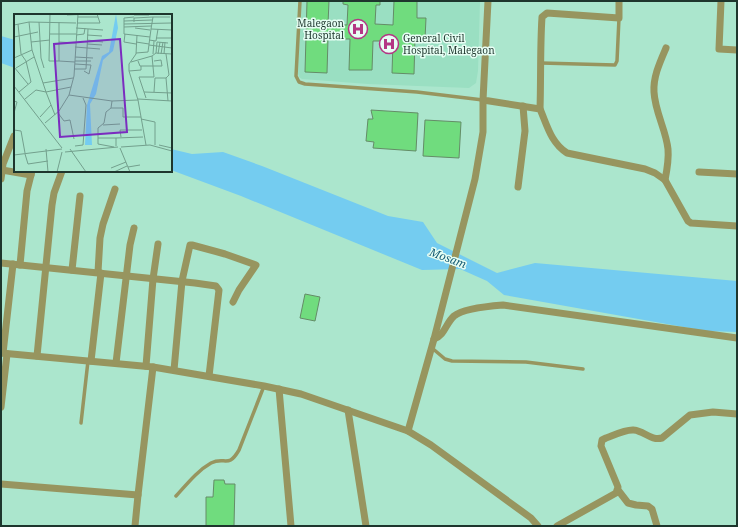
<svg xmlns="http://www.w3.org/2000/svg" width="738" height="527" font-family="'Noto Serif',serif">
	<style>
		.built { fill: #9adfc2 }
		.water { fill: #74ccf0 }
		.building { fill: #70dc7e; stroke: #648c67 }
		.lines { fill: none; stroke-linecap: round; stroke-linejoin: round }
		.service { stroke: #97955f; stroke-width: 3.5 }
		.minor { stroke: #97955f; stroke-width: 7 }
		.labels { text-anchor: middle; stroke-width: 3; stroke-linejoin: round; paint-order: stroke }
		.poi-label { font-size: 10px; fill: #1e362d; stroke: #e7fef4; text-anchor: end }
		.water-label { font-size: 11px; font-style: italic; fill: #155c75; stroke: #e7fef4 }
		.inset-road { fill: none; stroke: #73a08d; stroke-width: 1 }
		.view { fill: #7b2cbf; fill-opacity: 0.15; stroke: #7b2cbf; stroke-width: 2 }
		.inset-edge { fill: none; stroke: #1e362d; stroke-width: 2 }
	</style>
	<rect width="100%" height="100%" fill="#abe6cd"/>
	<polygon class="built" points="301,1 480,1 478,71 476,83 469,88 368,84 302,79 299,77 298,74"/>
	<g class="water">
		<polygon points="1,36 15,40 15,68 1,63"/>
		<polygon points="171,149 192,154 223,152 262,166 388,216 423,222 437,243 497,273 535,263 737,281 737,332 706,331 504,295 487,281 460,269 422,270 241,196 171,170"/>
	</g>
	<g class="building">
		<polygon points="307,1 329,1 328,24 347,25 348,5 343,4 343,1 380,1 380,5 376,5 375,24 393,25 394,1 417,1 417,18 426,18 425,39 415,38 414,74 392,73 393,41 373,41 372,70 349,70 350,39 328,39 327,73 305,72"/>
		<polygon points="371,110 418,113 416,151 373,148 374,142 366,141 368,119 373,119"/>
		<polygon points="425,120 461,122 459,158 423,156"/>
		<polygon points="305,294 320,297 315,321 300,318"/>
		<polygon points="214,480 224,480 225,484 235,484 234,526 206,526 206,497 213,497"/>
	</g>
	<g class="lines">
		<g class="service">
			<polyline points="300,1 296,76 299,82 305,84 417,92 483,100"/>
			<polyline points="541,63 615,65 617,61 619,18"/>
			<polyline points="432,348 445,359 452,361 526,362 583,369"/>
			<polyline points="81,423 88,361"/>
			<path d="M176,496C187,484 197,471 211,463C225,456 228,469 239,450L264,386"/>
		</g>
		<g class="minor">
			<path d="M488,1L483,100L540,109C547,125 551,143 567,153L645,169L655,173L665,180L688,221L691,223L737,226"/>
			<polyline points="721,1 719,49 737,50"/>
			<polyline points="483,100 483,132 475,179 434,339 408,431 431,445 531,518 538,526"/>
			<path d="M540,109C541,78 540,48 542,17L547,13L619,18V1"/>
			<polyline points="2,170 31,175"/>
			<polyline points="699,172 737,174"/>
			<polyline points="1,179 3,164 14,136"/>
			<path d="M665,180C667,170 669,160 668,149C666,130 655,112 654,92C653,77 660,62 666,48"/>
			<polyline points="518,187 525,131 523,106"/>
			<polyline points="1,263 195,283 216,286 219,290 209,376"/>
			<polyline points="20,265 27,191 32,171"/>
			<polyline points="72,270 80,196"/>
			<polyline points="98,272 100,238 103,224 115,189"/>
			<path d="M434,339C445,335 446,323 454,316C464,308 490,306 503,305L737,338"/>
			<polyline points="1,353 153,367 264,386 301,394 408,431"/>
			<polyline points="3,353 13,264"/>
			<polyline points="37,356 52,205 54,193 62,171"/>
			<polyline points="91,361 101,273"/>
			<polyline points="116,363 130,245 134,228"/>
			<polyline points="146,366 153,279 158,244"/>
			<polyline points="174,370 182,281 190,245 192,245 225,254 256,265 239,290 233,302"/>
			<polyline points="279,389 291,526"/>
			<polyline points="1,407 7,354"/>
			<polyline points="348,410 366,526"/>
			<polyline points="1,484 138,495 153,367"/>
			<polyline points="618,490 628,503 636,505 648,506 652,509 657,526"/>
			<polyline points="135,526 138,495"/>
			<path d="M557,526L616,493L618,487L601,446L602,440L606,438C614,435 626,429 634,430C644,431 651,441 662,438L690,415L713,412L737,414"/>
		</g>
	</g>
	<defs>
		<g id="hospital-ring" transform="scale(1)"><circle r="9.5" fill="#e7fef4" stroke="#b43684" stroke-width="1.5"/><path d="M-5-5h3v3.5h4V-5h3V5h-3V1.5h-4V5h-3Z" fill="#b43684"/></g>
	</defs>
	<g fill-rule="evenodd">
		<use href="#hospital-ring" x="358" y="29"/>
		<use href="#hospital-ring" x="389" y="44"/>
	</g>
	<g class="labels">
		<g class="poi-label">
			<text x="344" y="27">Malegaon<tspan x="344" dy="12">Hospital</tspan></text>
			<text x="403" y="42" text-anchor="start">General Civil<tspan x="403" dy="12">Hospital, Malegaon</tspan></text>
		</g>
		<g class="water-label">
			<text transform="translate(448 258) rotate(20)" y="4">Mosam</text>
		</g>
	</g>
	<g transform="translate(14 14)">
		<rect width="158" height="158" fill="#abe6cd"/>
		<path d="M102,0L104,14L99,37L89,46L82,80L76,90L78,131H71L73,91L88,42L95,38Z" fill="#74ccf0"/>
		<path class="inset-road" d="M36,0L35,47H45M53,1L76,0M120,1H135M64,3H84M120,3L110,4V20L136,23M110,7L138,6M15,8L18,36L32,78L57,73M25,8L27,44L30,54M45,8V47L61,48M120,8V4L139,3M63,9H86L83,0M4,10L7,40L12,47L17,68L5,78M110,10L157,9M0,11L15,8L62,9M110,13L137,12M62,14L89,16M121,14L136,16M137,15L139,3H156M36,20H62M111,20L110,28L122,30M62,21L70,20L71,14M73,21L88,22M123,21L122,40L115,50V57L124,86M0,23L24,18M142,24H158M73,26L89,28M135,26L142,27L144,15M17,28L36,26M45,28L62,29M122,28L135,30M73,30L88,31M135,31L158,34M61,33L86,35M122,39L134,38L137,15L158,16M142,39L158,40M139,40L140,27M144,40L146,28M147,40L149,28M150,40L151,28M152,40L155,61L152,64M61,43L79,44M0,44L18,36M61,47H77M124,47L126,52H148L147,46L140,47M117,48L138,42M61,50L77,51L75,60L70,57M0,53L14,70M2,54L20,43M60,55H72L74,15M115,57L127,56V52M140,63L138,42L142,39L143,28L154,29M29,69L59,64M0,72L48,134M130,78L125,63H140M140,78L141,64H152L154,87M55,81L60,62L64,0M132,84L130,78L158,79M11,85L22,76L32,78L41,101M124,85L158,87M0,87L3,88L0,99M97,94H109V103H127M44,99L50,107L56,106L60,125M26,103L37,91M127,105L141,108V131M31,109L45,97L55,81L98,87M89,111L106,110M0,116L7,117L11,139M107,123L106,116H128M84,124H102M145,131L158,134M61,132L69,131L72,91L69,84M102,132V124L129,123M100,133L84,130V114L90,109L92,98L97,94L98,87L124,86L132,131M107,133L136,131L158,137M106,134L116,158M32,135L34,158M56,135L72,158M51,138L104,133M11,140L14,150L34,147M0,141L48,135M114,153L126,151M97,154L112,148M43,158L48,138M100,158L113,152"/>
		<path class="view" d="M106,25L113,118L46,123L40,30Z"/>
		<rect width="158" height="158" class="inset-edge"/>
	</g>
	<rect width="738" height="527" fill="none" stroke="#1e362d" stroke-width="4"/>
</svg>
